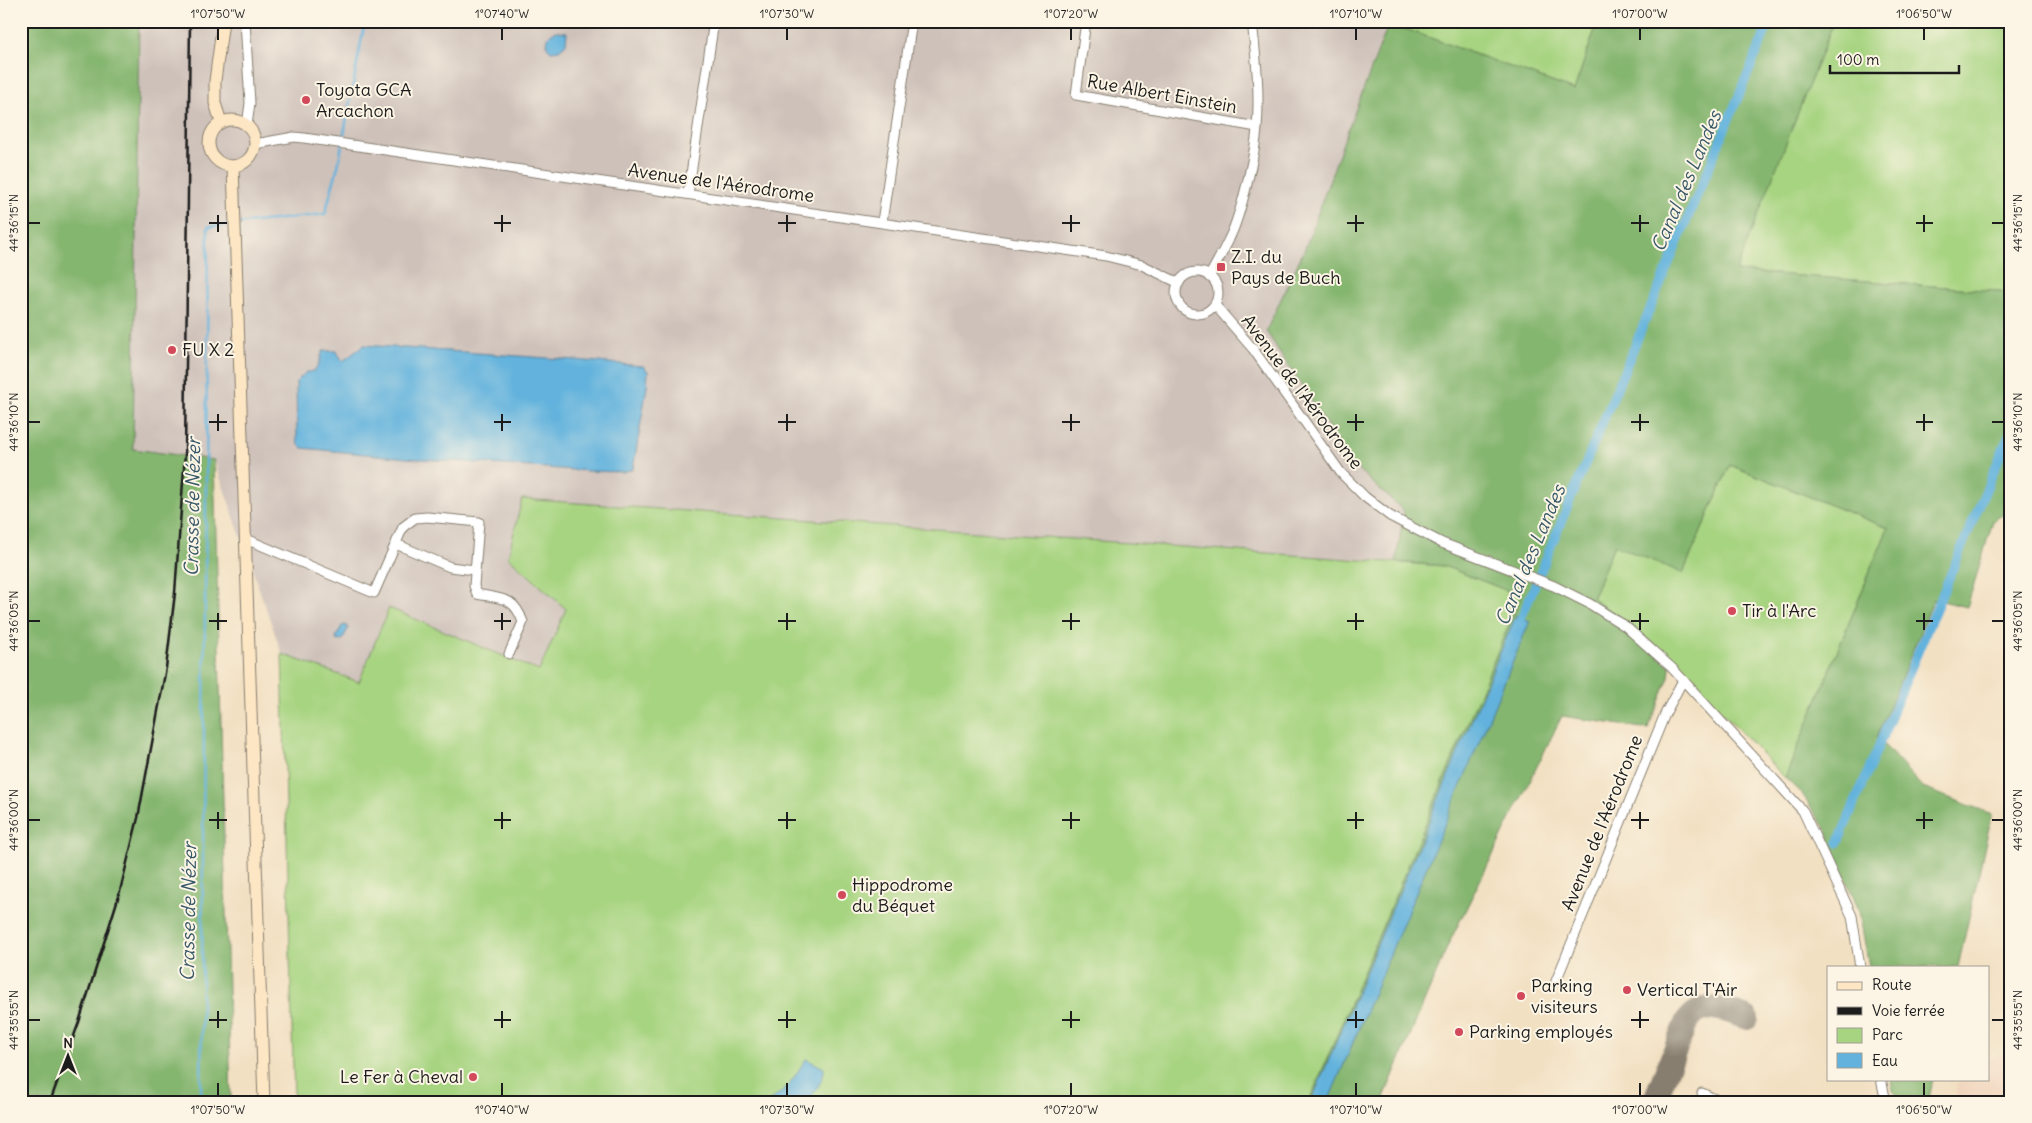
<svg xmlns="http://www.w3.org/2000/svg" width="2032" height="1123" font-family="Delius,sans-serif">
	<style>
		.built { fill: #f1d5bd }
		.industrial { fill: #cec1ba }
		.green { fill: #a7d481; stroke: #62784e }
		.forest { fill: #85b66f; stroke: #506946 }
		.water { fill: #62b2dd; stroke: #3f677c }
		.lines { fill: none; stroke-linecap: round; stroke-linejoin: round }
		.stream { stroke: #62b2dd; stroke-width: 2.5 }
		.canal { stroke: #62b2dd; stroke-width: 9 }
		.taxiway { stroke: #877e6f; stroke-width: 24 }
		.street-casing { stroke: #877e6f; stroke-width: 11 }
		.secondary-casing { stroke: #877e6f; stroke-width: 13 }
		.street { stroke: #fff; stroke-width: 9 }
		.secondary { stroke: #fce6c4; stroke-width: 11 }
		.rail { stroke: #1c1c1c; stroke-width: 2.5 }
		.ticks { fill: none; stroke: #1c1c1c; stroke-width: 2 }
		.poi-dot { fill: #d1495b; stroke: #fcf5e5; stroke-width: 2 }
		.labels { text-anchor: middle; stroke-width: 4; stroke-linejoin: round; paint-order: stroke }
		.poi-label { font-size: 18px; fill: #1c1c1c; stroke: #fcf5e5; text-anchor: start }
		.street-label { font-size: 18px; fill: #1c1c1c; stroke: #fcf5e5 }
		.water-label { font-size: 19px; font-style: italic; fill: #385869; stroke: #fcf5e5 }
		.neatline { fill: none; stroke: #1c1c1c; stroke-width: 2 }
		.ticks-label { font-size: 12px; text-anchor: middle; fill: #1c1c1c }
	</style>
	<rect width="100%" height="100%" fill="#fcf5e5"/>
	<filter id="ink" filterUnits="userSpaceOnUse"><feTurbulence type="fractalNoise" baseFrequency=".02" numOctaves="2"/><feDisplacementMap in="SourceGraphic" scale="10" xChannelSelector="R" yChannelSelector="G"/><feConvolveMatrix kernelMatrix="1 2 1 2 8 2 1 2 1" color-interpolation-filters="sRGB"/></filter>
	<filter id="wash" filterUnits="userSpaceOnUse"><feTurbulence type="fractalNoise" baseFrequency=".0096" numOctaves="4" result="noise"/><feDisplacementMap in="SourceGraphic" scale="20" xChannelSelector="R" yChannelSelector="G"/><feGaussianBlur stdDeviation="1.12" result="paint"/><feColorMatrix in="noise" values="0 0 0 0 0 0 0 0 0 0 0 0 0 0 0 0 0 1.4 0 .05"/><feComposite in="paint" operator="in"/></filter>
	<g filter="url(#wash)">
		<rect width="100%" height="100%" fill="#f2e0c2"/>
		<polygon class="built" points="2011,1048 2011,1102 1955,1102 1958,1083 1964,1079 1988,1079 1988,1060"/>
		<polygon class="industrial" points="139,21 1389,21 1344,140 1306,246 1267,331 1353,465 1404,511 1396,562 1344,558 508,557 566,609 539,672 389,609 359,682 282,654 214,460 133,450"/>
		<g class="green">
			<polygon points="1389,21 1598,21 1574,90 1389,23"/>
			<polygon points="1834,21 2011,21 2011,292 1735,271"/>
			<polygon points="1730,465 1888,528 1785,778 1671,659 1629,623 1592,599 1614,545 1683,573"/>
			<polygon points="522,499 1444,566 1521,596 1309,1102 294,1102 282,654 359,682 389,608 539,671 566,609 508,557"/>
		</g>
		<g class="forest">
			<polygon points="21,21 139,21 133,449 214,460 231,1102 21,1102"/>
			<polygon points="1598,21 1834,21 1736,271 2011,292 2011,509 1993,521 1967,607 1934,599 1877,737 1923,788 1992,814 1958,967 1869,967 1859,911 1825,828 1803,795 1785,778 1888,528 1730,465 1683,573 1614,545 1592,599 1629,623 1671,659 1669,677 1648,729 1562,716 1449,943 1382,1102 1309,1102 1521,596 1444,566 1396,562 1404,511 1353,465 1266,331 1306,246 1344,140 1389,23 1574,90"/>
			<polygon points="1891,1079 1933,1079 1928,1102 1905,1102 1893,1090"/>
		</g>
		<g class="water">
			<path d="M557,31L567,32L566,44L559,50L551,51L547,47C547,39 548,33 557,31Z"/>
			<path d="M364,345L575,360L643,366L648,371L647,387L633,469L623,472L588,471L407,458L302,448L298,444L297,438L296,382L306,372C320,373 318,361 323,351H336L343,361Z"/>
			<polygon points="1516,615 1530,621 1328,1102 1311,1102"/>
			<polygon points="346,625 348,629 342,640 337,641 336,637 342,626"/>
			<path d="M806,1059L824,1068C825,1079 814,1092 808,1102H769L789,1085Z"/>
		</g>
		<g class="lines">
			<g class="stream">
				<polyline points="237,224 325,214 338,166 365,21"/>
				<polyline points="201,1102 208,227 232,224"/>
			</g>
			<g class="canal">
				<polyline points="1517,628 1770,21"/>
				<polyline points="1838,843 2011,430"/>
			</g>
			<path class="taxiway" d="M1654,1102L1686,1023C1704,998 1724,1010 1747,1018"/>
		</g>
	</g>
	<g filter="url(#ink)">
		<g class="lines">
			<g class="street-casing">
				<g id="street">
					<polyline points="245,21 250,103 247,126"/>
					<polyline points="1086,21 1076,95 1257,127"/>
					<polyline points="255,144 294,137 304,138 1106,256 1142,265 1179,283"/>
					<polyline points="688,194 714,21"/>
					<polyline points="882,222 912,21"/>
					<circle cx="1197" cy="293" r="21"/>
					<path d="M1209,277C1216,264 1223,252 1229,239C1241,215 1255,155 1257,128C1260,92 1256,57 1252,21"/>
					<polyline points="1215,305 1253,349 1341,473 1365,497 1390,516 1442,543 1554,586 1590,604 1625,626 1672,668 1803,811 1852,916 1860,967"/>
					<path d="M246,539L374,593L403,527L415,518L427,517L479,522L474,586L477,594C501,599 514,596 523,622L509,654"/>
					<polyline points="396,544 450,567 475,570"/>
					<polyline points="1556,981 1665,714 1683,680"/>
					<polyline points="1881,1079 1886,1102"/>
					<polyline points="1702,1093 1721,1102"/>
				</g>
			</g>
			<g class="secondary-casing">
				<g id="secondary">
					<circle cx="232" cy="143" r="23"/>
					<polyline points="221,122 215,103 215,81 223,21"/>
					<polyline points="233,166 264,1102"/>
				</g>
			</g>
			<use href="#street" class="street"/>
			<use href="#secondary" class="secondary"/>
			<polyline class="rail" points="50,1102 79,1022 119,895 138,818 166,668 175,593 185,454 190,21"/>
		</g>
	</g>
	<path class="ticks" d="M218,28V40M502,28V40M787,28V40M1071,28V40M1356,28V40M1640,28V40M1924,28V40M218,215V232M502,215V232M787,215V232M1071,215V232M1356,215V232M1640,215V232M1924,215V232M28,223H40M209,223H227M494,223H511M778,223H796M1062,223H1080M1347,223H1364M1631,223H1649M1916,223H1933M1992,223H2004M218,414V431M502,414V431M787,414V431M1071,414V431M1356,414V431M1640,414V431M1924,414V431M28,422H40M209,422H227M494,422H511M778,422H796M1062,422H1080M1347,422H1364M1631,422H1649M1916,422H1933M1992,422H2004M218,613V630M502,613V630M787,613V630M1071,613V630M1356,613V630M1640,613V630M1924,613V630M28,621H40M209,621H227M494,621H511M778,621H796M1062,621H1080M1347,621H1364M1631,621H1649M1916,621H1933M1992,621H2004M218,812V829M502,812V829M787,812V829M1071,812V829M1356,812V829M1640,812V829M1924,812V829M28,820H40M209,820H227M494,820H511M778,820H796M1062,820H1080M1347,820H1364M1631,820H1649M1916,820H1933M1992,820H2004M218,1011V1028M502,1011V1028M787,1011V1028M1071,1011V1028M1356,1011V1028M1640,1011V1028M28,1020H40M209,1020H227M494,1020H511M778,1020H796M1062,1020H1080M1347,1020H1364M1631,1020H1649M1992,1020H2004M218,1083V1096M502,1083V1096M787,1083V1096M1071,1083V1096M1356,1083V1096M1640,1083V1096M1924,1083V1096"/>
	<g class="poi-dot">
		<circle cx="306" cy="100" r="5"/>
		<rect x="1216" y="262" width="10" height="10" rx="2.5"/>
		<circle cx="172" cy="350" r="5"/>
		<circle cx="1732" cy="611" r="5"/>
		<circle cx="842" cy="895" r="5"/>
		<circle cx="1627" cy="990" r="5"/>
		<circle cx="1521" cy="996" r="5"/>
		<circle cx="1459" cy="1032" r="5"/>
		<circle cx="473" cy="1077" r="5"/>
	</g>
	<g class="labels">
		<g class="poi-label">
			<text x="316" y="96">Toyota GCA<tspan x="316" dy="21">Arcachon</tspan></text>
			<text x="1231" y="263">Z.I. du<tspan x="1231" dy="21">Pays de Buch</tspan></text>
			<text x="182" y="356">FU X 2</text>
			<text x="1742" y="617">Tir à l'Arc</text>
			<text x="852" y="891">Hippodrome<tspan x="852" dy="21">du Béquet</tspan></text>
			<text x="1531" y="992">Parking<tspan x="1531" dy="21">visiteurs</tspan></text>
			<text x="1637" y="996">Vertical T'Air</text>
			<text x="1469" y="1038">Parking employés</text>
			<text x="463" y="1083" text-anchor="end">Le Fer à Cheval</text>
		</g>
		<g class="street-label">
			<text transform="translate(1162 94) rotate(10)" y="6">Rue Albert Einstein</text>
			<text transform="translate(721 183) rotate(8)" y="6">Avenue de l'Aérodrome</text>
			<text transform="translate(1302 392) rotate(53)" y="6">Avenue de l'Aérodrome</text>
			<text transform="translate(1602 823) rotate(-68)" y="6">Avenue de l'Aérodrome</text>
		</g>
		<g class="water-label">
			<text transform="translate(1686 181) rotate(-67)" y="7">Canal des Landes</text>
			<text transform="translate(192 507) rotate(-89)" y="7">Crasse de Nézer</text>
			<text transform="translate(1530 555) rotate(-67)" y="7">Canal des Landes</text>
			<text transform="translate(188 912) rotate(-89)" y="7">Crasse de Nézer</text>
		</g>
	</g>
	<rect width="2032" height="1123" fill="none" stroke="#fcf5e5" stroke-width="55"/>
	<rect x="1827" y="966" width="162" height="115" fill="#fcf5e5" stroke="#a29e95"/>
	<rect x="1837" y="982" width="25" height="8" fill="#fce6c4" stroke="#a29e95"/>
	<text x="1872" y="990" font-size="15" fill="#1c1c1c">Route</text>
	<rect x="1837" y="1007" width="25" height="8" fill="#1c1c1c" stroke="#a29e95"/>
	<text x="1872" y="1016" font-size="15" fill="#1c1c1c">Voie ferrée</text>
	<rect x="1837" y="1028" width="25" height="15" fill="#a7d481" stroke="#a29e95"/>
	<text x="1872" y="1040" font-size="15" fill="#1c1c1c">Parc</text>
	<rect x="1837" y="1053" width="25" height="15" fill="#62b2dd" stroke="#a29e95"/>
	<text x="1872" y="1066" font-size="15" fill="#1c1c1c">Eau</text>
	<g transform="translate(68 1056)" stroke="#fcf5e5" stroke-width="4" paint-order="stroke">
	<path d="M0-4L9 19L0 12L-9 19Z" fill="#1c1c1c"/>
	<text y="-8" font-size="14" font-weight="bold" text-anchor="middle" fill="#1c1c1c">N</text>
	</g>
	<path d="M1830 65v8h129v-8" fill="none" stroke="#1c1c1c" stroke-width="2.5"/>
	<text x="1837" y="65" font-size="15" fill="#1c1c1c" stroke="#fcf5e5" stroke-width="4" paint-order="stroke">100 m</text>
	<rect x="28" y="28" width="1976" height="1068" class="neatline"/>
	<g class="ticks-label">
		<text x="218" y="18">1°07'50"W</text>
		<text x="502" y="18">1°07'40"W</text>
		<text x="787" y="18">1°07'30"W</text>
		<text x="1071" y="18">1°07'20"W</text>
		<text x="1356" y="18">1°07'10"W</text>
		<text x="1640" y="18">1°07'00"W</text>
		<text x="1924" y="18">1°06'50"W</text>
		<text transform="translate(14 223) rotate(-90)" y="4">44°36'15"N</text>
		<text transform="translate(2018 223) rotate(-90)" y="4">44°36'15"N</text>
		<text transform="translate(14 422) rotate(-90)" y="4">44°36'10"N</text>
		<text transform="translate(2018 422) rotate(-90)" y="4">44°36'10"N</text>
		<text transform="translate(14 621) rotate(-90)" y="4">44°36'05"N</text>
		<text transform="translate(2018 621) rotate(-90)" y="4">44°36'05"N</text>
		<text transform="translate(14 820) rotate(-90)" y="4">44°36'00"N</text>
		<text transform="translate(2018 820) rotate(-90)" y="4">44°36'00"N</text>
		<text transform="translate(14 1020) rotate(-90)" y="4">44°35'55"N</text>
		<text transform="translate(2018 1020) rotate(-90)" y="4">44°35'55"N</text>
		<text x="218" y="1114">1°07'50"W</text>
		<text x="502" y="1114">1°07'40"W</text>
		<text x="787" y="1114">1°07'30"W</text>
		<text x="1071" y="1114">1°07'20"W</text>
		<text x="1356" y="1114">1°07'10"W</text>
		<text x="1640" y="1114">1°07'00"W</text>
		<text x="1924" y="1114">1°06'50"W</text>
	</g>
</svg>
